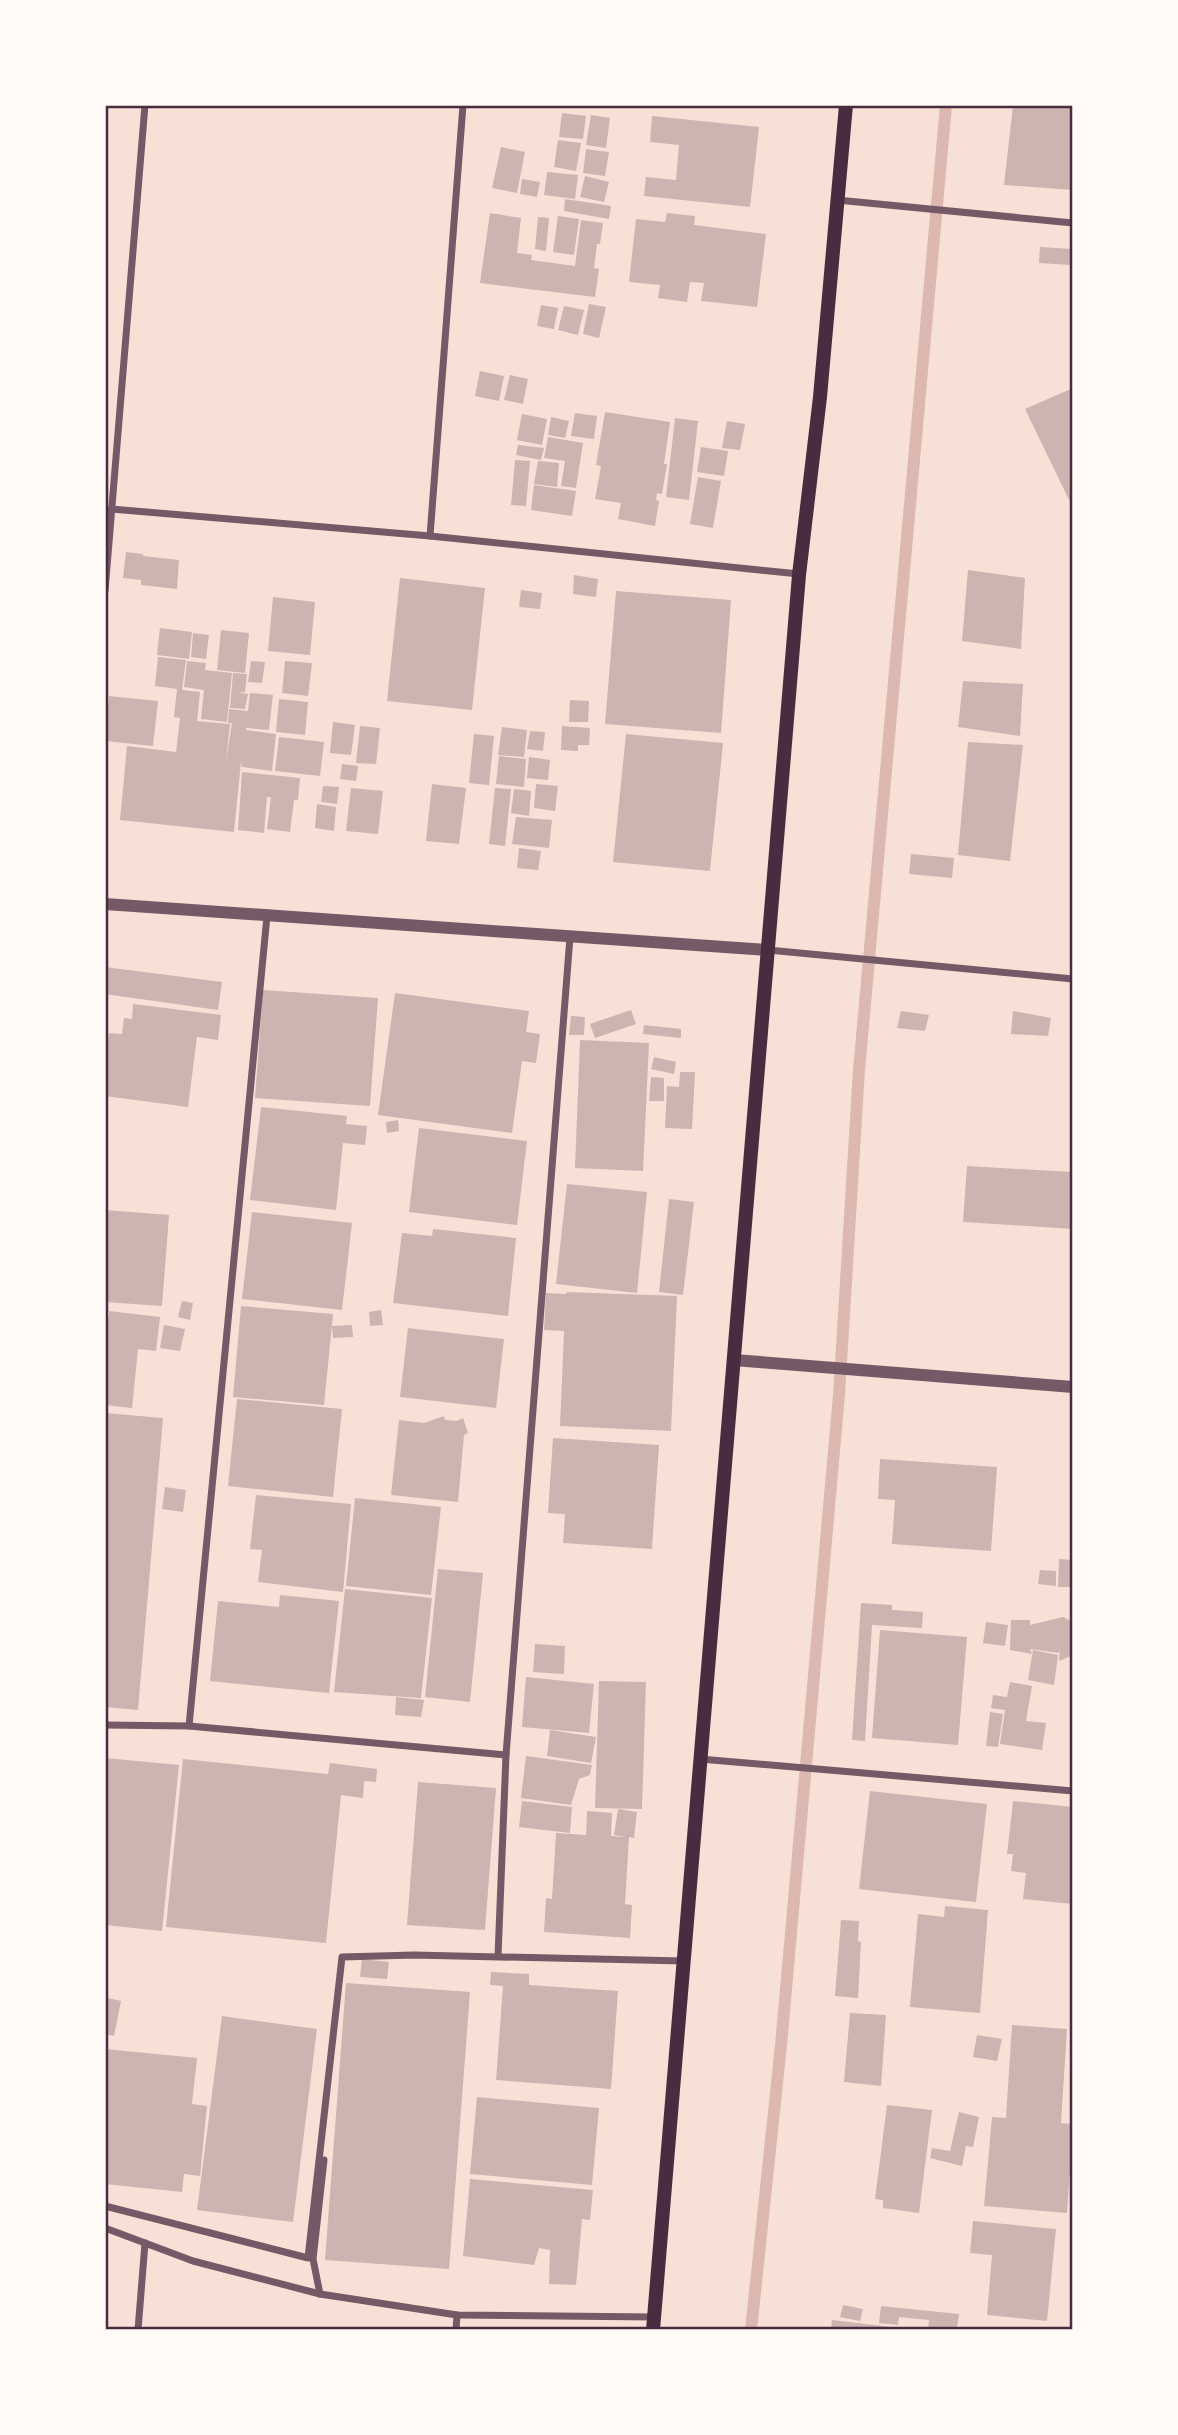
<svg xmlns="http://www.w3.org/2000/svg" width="1178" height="2435" font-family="'Alegreya Sans',sans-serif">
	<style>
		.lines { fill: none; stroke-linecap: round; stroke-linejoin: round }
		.stream { stroke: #dcb8b0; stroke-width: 12 }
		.building { fill: #ccb4b1 }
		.minor { stroke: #755966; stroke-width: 7 }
		.tertiary { stroke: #755966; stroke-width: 12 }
		.secondary { stroke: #4a2c40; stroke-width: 14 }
		.neatline { fill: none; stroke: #4a2c40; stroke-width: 2.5 }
	</style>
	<rect width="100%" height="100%" fill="#f7e1d7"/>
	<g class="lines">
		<polyline class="stream" points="751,2330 781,2045 839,1395 859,1070 946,105"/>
	</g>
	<g class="building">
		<polygon points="1013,105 1073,105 1073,190 1004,185"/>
		<polygon points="562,113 586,116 583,139 559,137"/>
		<polygon points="591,115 610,118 606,148 586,145"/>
		<polygon points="652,116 759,127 750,207 644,196 646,177 676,180 679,145 650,142"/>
		<polygon points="558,140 581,143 576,171 554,167"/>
		<polygon points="501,147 525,152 517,193 492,188"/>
		<polygon points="586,149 609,152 605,176 583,173"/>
		<polygon points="547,172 578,175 575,199 544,195"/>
		<polygon points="585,176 609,182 604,202 580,197"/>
		<polygon points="522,179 540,182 537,197 520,194"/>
		<polygon points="565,199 611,206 609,219 564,211"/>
		<polygon points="490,213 521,218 517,253 532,255 531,260 575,266 581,220 603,223 600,244 597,244 594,268 599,269 595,297 480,283"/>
		<polygon points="667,213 695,216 694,225 766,234 757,307 701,301 704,283 690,282 687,302 658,298 660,285 629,282 636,219 665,222"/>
		<polygon points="558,216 579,219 574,255 553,252"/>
		<polygon points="538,217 549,218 546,251 535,249"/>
		<polygon points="1040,247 1072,249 1071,265 1039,263"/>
		<polygon points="589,304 606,307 599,338 583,334"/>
		<polygon points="541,305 558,308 554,329 537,326"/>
		<polygon points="564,306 584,310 578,335 558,330"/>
		<polygon points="480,371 504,376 499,401 475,396"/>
		<polygon points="510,375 528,379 523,404 504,400"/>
		<polygon points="1073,388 1073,508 1025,409"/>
		<polygon points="605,412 670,422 664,464 667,464 662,494 657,493 656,500 659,501 655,526 618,519 621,503 595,499 601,466 596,465"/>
		<polygon points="575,413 597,416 594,439 571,436"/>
		<polygon points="522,414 547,419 542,445 517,440"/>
		<polygon points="551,417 569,421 565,438 548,435"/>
		<polygon points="675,418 698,421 689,500 666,497"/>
		<polygon points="727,421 745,424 740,450 722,448"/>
		<polygon points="548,437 583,443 576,488 561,486 565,461 544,458"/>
		<polygon points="518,445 544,448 541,460 516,455"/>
		<polygon points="701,447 728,451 724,476 697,472"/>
		<polygon points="515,460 530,461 526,506 511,505"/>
		<polygon points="538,461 559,463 557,487 534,484"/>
		<polygon points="698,477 721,481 713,528 690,524"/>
		<polygon points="534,485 576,491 572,516 531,510"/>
		<polygon points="126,552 143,554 143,556 179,560 177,589 141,585 141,580 123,578"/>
		<polygon points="968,570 1025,578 1021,649 962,641"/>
		<polygon points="574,575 598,579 596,597 573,594"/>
		<polygon points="400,578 485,588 472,710 387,701"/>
		<polygon points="521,590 542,593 540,609 519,607"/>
		<polygon points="616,591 731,600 721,733 605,724"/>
		<polygon points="273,597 315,602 310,655 268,651"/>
		<polygon points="160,628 192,632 189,659 157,655"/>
		<polygon points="221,630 249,633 245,673 217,670"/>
		<polygon points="193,633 209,635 206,659 191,657"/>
		<polygon points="158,657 186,660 182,690 200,692 197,721 230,724 226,761 232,723 228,723 229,709 248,711 250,693 273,695 269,730 246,728 246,730 276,734 272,771 242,767 241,762 234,832 120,820 127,746 176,752 180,718 174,717 177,689 155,686"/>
		<polygon points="187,661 206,663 205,670 232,673 227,722 201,719 204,690 184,687"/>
		<polygon points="251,661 265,662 262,683 248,682"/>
		<polygon points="285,661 312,663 308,696 282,693"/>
		<polygon points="233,673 247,674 245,692 238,692 248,694 245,709 230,708"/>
		<polygon points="963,681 1023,684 1020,736 958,727"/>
		<polygon points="109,696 158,701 153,746 105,741"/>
		<polygon points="279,699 308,702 305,735 276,732"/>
		<polygon points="570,700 589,701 588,722 569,722"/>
		<polygon points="333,722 355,725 351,755 330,753"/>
		<polygon points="360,726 380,728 376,764 356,763"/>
		<polygon points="562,726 590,728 589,745 578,745 578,751 561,750"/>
		<polygon points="502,727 527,730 524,757 498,755"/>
		<polygon points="530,731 545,732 543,751 527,749"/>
		<polygon points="474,734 494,736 489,785 469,783"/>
		<polygon points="626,734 723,743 710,871 613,862"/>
		<polygon points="279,737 324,742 320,776 275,771"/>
		<polygon points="968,742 1023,745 1010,861 958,855"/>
		<polygon points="499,756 526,759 524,787 496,784"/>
		<polygon points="529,757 550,760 548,780 527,778"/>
		<polygon points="342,764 358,766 356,781 340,779"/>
		<polygon points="242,772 300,778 298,800 294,800 290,832 267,829 271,797 267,797 264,833 238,830"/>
		<polygon points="432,784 466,788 459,844 426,841"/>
		<polygon points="536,784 558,786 555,811 534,808"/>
		<polygon points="323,786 339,787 337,804 321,802"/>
		<polygon points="351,788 383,791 378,834 346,831"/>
		<polygon points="495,788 511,789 505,846 489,844"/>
		<polygon points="514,789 531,791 529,816 511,813"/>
		<polygon points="317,804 336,807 334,831 315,828"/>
		<polygon points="516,817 552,820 549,848 512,844"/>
		<polygon points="519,848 541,851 538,870 517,868"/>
		<polygon points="911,854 954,858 952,878 909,874"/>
		<polygon points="105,967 222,982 218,1010 105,994"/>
		<polygon points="263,990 378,998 370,1106 255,1098"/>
		<polygon points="395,993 529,1011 526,1032 540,1034 536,1063 522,1061 512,1133 378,1115"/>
		<polygon points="133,1004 221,1015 218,1040 197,1037 188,1107 105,1096 105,1060 109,1033 122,1034 124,1018 132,1019"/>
		<polygon points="631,1010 636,1024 595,1038 590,1024"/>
		<polygon points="901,1011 929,1015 925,1031 897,1028"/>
		<polygon points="1013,1011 1051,1018 1048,1036 1011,1034"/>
		<polygon points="571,1016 585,1017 584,1035 569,1035"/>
		<polygon points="644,1025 681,1029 681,1038 643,1034"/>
		<polygon points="580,1040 649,1043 643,1171 575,1168"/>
		<polygon points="654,1057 676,1062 674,1074 651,1069"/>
		<polygon points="680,1072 695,1072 692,1129 665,1128 667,1086 679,1087"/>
		<polygon points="651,1077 664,1078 664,1101 649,1101"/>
		<polygon points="261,1107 347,1116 346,1124 367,1126 365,1145 343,1143 336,1210 250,1200"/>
		<polygon points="398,1120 399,1131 387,1133 386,1122"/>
		<polygon points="419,1128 527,1141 517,1225 409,1212"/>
		<polygon points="967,1166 1073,1172 1073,1229 963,1222"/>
		<polygon points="567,1184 647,1192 637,1293 556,1284"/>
		<polygon points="669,1199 694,1202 683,1295 659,1292"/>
		<polygon points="105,1210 169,1215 162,1306 105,1302"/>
		<polygon points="252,1212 352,1223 342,1310 242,1299"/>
		<polygon points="433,1229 516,1238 508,1316 393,1303 402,1233 432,1236"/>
		<polygon points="567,1292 677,1296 671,1431 560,1426 564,1331 544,1330 546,1293 566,1294"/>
		<polygon points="182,1301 193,1303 190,1320 178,1317"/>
		<polygon points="241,1306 333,1314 324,1405 233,1397"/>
		<polygon points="381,1310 383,1325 370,1326 369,1312"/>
		<polygon points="109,1311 160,1317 156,1351 138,1349 132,1408 105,1405 105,1317 109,1317"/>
		<polygon points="164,1325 185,1329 180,1351 160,1348"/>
		<polygon points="352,1325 353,1337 333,1338 332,1326"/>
		<polygon points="408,1328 504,1339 496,1408 400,1397"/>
		<polygon points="237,1399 342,1409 333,1497 228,1486"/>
		<polygon points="105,1413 163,1418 138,1710 105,1707"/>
		<polygon points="444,1416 445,1420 457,1421 463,1418 468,1433 464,1435 458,1502 391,1495 399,1420 424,1423"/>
		<polygon points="553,1438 659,1445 652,1549 563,1543 565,1514 548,1513"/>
		<polygon points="880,1459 997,1467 991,1551 892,1544 895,1500 878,1499"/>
		<polygon points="165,1487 186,1490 183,1512 162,1509"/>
		<polygon points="256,1495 351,1504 343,1592 258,1582 262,1550 250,1549"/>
		<polygon points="355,1498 441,1507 431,1595 346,1586"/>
		<polygon points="1059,1559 1073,1560 1073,1587 1058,1587"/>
		<polygon points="438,1569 483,1573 470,1702 425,1697"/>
		<polygon points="1040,1570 1056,1571 1056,1586 1038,1584"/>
		<polygon points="345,1589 432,1598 421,1698 334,1692"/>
		<polygon points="280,1595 339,1601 329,1693 210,1681 218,1601 279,1607"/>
		<polygon points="861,1603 892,1605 892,1610 923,1612 922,1628 872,1625 865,1741 852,1740"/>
		<polygon points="1063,1617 1073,1622 1073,1655 1059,1661 1060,1647 1059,1653 1030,1649 1032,1654 1010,1650 1011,1620 1030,1620 1030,1625"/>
		<polygon points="986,1622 1008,1625 1005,1646 983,1643"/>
		<polygon points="880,1630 967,1637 958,1745 872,1738"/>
		<polygon points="535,1644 565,1646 564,1674 533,1672"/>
		<polygon points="1033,1650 1058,1655 1054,1685 1028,1680"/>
		<polygon points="526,1677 594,1684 589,1733 522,1727"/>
		<polygon points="599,1681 646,1682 642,1809 595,1808"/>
		<polygon points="1010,1682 1032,1686 1026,1721 1046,1723 1042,1750 1000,1744 1005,1710 991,1708 993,1695 1007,1697"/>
		<polygon points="396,1697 424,1700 421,1717 395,1715"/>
		<polygon points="990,1712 1003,1714 998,1747 986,1746"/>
		<polygon points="550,1730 596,1737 591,1763 547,1756"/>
		<polygon points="526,1756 592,1765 590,1775 579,1779 571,1805 521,1798"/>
		<polygon points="105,1758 179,1765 162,1931 105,1925"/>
		<polygon points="183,1759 328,1774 330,1763 377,1769 376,1782 364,1781 363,1798 341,1795 326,1943 166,1927"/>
		<polygon points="418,1782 496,1788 485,1930 407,1925"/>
		<polygon points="870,1791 987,1804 976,1902 859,1889"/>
		<polygon points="522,1801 572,1807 570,1833 519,1827"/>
		<polygon points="1013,1801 1073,1807 1073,1904 1023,1899 1026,1873 1011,1871 1013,1854 1007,1854"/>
		<polygon points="618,1809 637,1812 634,1838 629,1837 625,1904 632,1905 630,1938 544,1932 546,1898 552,1899 556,1833 586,1835 587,1811 612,1813 611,1836 627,1837 614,1835"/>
		<polygon points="945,1906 988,1910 980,2013 910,2007 918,1914 944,1917"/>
		<polygon points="841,1920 859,1921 858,1941 861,1942 858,1998 835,1996"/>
		<polygon points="362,1959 389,1962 387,1979 360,1977"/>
		<polygon points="491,1972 529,1974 529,1985 618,1991 611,2089 496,2080 503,1986 490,1985"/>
		<polygon points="346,1983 470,1992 449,2269 325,2260"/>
		<polygon points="108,1998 121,2001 114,2036 105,2034 105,2011"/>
		<polygon points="850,2013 886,2015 881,2086 844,2082"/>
		<polygon points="222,2016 317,2029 293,2222 197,2210"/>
		<polygon points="1012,2025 1067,2029 1061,2123 1073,2124 1067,2213 984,2206 992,2117 1006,2118"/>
		<polygon points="977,2035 1002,2039 997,2061 973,2057"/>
		<polygon points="105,2049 197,2058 192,2104 207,2106 200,2176 184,2174 182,2192 105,2184"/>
		<polygon points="477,2097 599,2108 592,2185 470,2174"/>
		<polygon points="887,2105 932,2110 919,2213 883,2208 883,2200 875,2199"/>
		<polygon points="959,2112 979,2117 973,2147 966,2146 962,2166 930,2158 932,2148 950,2151"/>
		<polygon points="470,2179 593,2190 590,2220 582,2219 576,2285 549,2284 550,2250 539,2248 534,2265 463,2256"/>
		<polygon points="973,2221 1056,2229 1047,2321 987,2315 992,2255 970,2253"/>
		<polygon points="843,2305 863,2309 860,2321 840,2317"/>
		<polygon points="881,2306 959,2314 957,2328 964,2328 964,2330 928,2330 929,2320 899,2317 898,2325 879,2323"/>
		<polygon points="832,2320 899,2328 898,2330 831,2330"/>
	</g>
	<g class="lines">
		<g class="minor">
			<polyline points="837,200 1073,223"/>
			<polyline points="111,509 430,536 799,574"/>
			<polyline points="430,536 463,105"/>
			<polyline points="105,591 145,105"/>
			<polyline points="768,950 1073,979"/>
			<polyline points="105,1725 189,1726 506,1755"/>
			<polyline points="189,1726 267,916"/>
			<polyline points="700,1759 1073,1791"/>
			<polyline points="498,1956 506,1755 570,937"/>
			<polyline points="105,2206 308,2258 342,1957 414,1955 684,1961"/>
			<polyline points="105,2228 193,2261 320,2294 457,2315 654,2317"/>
			<polyline points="320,2294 313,2259 324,2160"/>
			<polyline points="138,2330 145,2243"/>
			<polyline points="456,2330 457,2315"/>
		</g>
		<g class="tertiary">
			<polyline points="105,904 767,950"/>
			<polyline points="734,1360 1073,1387"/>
		</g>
		<polyline class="secondary" points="653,2330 799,575 820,397 846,105"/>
	</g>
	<rect width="1178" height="2435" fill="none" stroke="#fffaf5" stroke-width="214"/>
	<rect x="107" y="107" width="964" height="2221" class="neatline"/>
</svg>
